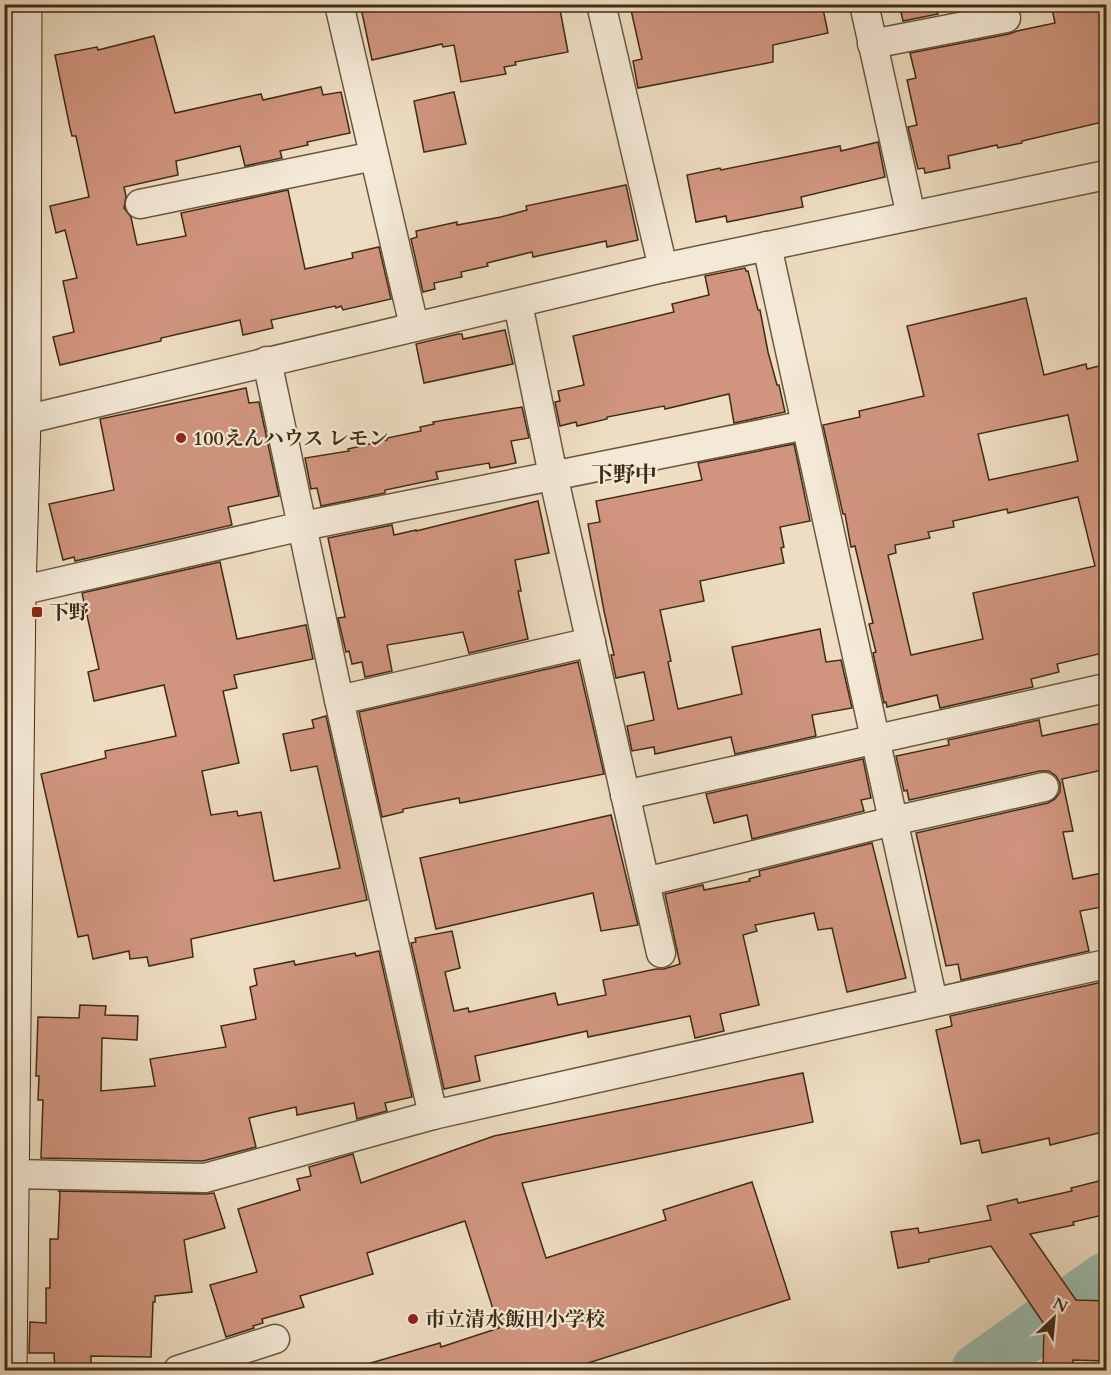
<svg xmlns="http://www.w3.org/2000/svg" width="1111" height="1375" font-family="Cardo,'Noto Serif JP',serif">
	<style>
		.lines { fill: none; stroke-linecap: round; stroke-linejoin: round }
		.river { stroke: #9bbdae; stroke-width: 54 }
		.building { fill: #d1957f; stroke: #3f2c15; stroke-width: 1.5; fill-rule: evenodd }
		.street-casing { stroke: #6b5840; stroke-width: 31 }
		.secondary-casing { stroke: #3f2c15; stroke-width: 35 }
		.street { stroke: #f4e9d7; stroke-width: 28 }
		.secondary { stroke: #f4e9d7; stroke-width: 33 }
		.poi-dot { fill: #8f2418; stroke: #f4e9d7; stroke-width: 2 }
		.labels { text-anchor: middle; stroke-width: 4.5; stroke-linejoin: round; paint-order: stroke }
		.poi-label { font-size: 20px; font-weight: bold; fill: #3f2c15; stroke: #f4e9d7; text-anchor: start }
		.quarter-label { font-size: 22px; font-weight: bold; fill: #3f2c15; stroke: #f4e9d7 }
	</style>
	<rect width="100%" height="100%" fill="#eeddc2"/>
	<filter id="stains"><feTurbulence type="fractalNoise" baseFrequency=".00333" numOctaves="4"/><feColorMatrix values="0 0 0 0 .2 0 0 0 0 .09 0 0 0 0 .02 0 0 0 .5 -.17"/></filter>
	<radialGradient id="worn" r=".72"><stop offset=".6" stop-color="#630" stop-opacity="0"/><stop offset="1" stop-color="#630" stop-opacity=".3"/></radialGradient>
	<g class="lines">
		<polyline class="river" points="978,1370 1106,1279"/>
	</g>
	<g class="building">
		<polygon points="376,4 559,4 568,52 515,62 516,65 504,67 506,74 461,82 454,45 443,47 442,44 372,60 361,8"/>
		<polygon points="659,4 822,4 828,33 773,45 773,62 638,88 633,61 642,59 631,10"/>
		<polygon points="899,4 936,4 938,14 903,21"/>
		<polygon points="1051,4 1107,4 1107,121 1022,141 1022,143 998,148 997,145 948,156 950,168 925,173 924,168 918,169 908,127 917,125 907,80 916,78 910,53 1009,34 1017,31 1055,23"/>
		<polygon points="154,36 175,113 261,94 263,100 321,87 323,95 341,92 350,133 307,142 308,145 280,151 282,158 245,166 240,146 176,161 178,175 124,187 126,196 124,208 131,217 137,245 186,236 181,213 288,190 305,269 353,258 352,253 379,247 391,299 343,310 341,306 336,308 335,306 271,320 273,328 243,335 240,320 161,338 161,341 60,365 53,337 74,332 63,281 77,278 65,230 56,233 50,206 89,197 76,136 72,136 70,128 55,55 97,47 98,50"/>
		<polygon points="454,92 466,144 424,152 414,101"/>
		<polygon points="878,142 885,177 801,197 803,207 727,222 726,216 696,222 687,175 720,168 721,170 840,146 841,151"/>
		<polygon points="626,185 638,240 607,247 606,241 533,257 532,252 487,263 488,266 461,272 462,277 434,283 435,289 423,292 411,239 417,237 416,231 457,222 457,225 501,217 527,210 526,206"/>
		<polygon points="745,268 746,271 748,271 758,310 760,310 768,352 777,385 779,385 785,412 734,423 729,394 665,409 664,406 607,417 607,419 577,426 576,422 560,426 555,402 560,401 558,391 584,385 573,336 674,312 672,304 709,295 705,276"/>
		<path d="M1026,298L1044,375L1086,364L1087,369L1107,364V652L1057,664L1059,672L1031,679L1033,687L940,708L937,695L887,707L886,702L884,703L873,653L876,652L869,624L873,623L855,546L851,547L845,514H843L823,425L860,417L859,411L924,396L907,326ZM1068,415L1078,461L989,480L978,434ZM1078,497L1095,566L973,593L983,639L911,655L888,555L896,553L895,545L930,538L928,532L954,527L953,521L1007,509L1008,513Z"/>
		<polygon points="505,330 513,364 424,383 416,344 458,334 462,334 463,339"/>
		<polygon points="246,388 249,403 259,402 279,496 228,507 232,525 75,561 74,557 63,560 49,504 114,490 100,419"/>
		<polygon points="522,407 529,438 511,441 516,463 490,468 489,463 436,472 438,479 385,490 385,493 321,506 317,488 311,489 305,458 349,451 348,449 387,440 387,438 421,431 420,427 434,424 433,422"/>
		<polygon points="794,444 810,521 780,527 784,547 781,548 784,563 700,581 704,601 660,610 671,661 668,662 678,709 742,694 732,647 820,629 826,662 841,660 852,708 812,715 816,736 735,754 731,737 655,754 654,747 632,751 627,726 654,720 644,672 616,678 611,655 614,655 604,611 588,524 600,522 596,501 702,480 698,463"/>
		<polygon points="538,501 549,553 515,560 521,591 518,591 528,639 469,653 463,632 387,645 392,671 365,677 362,662 352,664 349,651 346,652 338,618 345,617 328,538 392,525 394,535 416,530 416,531"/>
		<polygon points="220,562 237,639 306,625 313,659 234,675 237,688 223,691 239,763 202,771 211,815 237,811 238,816 261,812 274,881 340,868 317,766 291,771 283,734 314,728 312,720 326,716 367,900 191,939 193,957 149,966 147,957 130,959 129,951 93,959 88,935 78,937 41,774 106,758 105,751 176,736 164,685 94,701 88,672 99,669 82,593"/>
		<polygon points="578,662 604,774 460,803 459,798 403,809 403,812 382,817 359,712"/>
		<polygon points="1039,720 1042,736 1107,722 1107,769 1062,779 1073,831 1063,832 1073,879 1107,872 1107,906 1080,911 1089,951 961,980 958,964 946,966 916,833 1048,803 1055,799 1060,792 1060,783 1056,776 1049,771 1040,771 909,800 907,790 904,791 896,756 949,745 948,740"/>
		<polygon points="863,759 871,798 861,800 864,811 752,839 747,815 714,823 706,794"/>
		<polygon points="611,815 638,925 601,931 593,893 436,929 420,858"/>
		<polygon points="872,843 906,978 847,992 832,928 818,930 814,913 755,925 757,931 743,935 759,1005 720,1014 724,1031 695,1038 690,1016 588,1037 587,1031 475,1056 480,1081 444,1089 411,943 416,942 415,938 452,931 460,968 445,972 454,1011 468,1008 469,1012 555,993 558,1005 606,995 603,980 656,969 664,969 680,964 665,894 703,885 704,890 750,881 749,879 760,876 759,871"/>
		<polygon points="379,951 412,1097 385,1103 387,1111 357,1119 354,1103 297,1115 296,1107 249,1118 256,1147 203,1161 41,1158 43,1100 38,1100 39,1076 36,1076 38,1017 79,1018 80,1005 106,1006 105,1015 138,1016 137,1040 102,1038 101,1091 155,1086 150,1059 226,1047 221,1026 256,1019 250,987 257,985 254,969 294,961 295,965 355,953 356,956"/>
		<polygon points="1107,981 1107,1131 1050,1145 1049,1138 982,1153 979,1140 961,1144 936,1030 952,1026 950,1016"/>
		<polygon points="803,1073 813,1122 522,1183 546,1258 666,1220 663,1210 752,1182 790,1299 563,1371 368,1371 367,1364 440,1343 441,1347 499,1328 465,1221 367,1253 373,1274 300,1296 304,1307 262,1319 263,1323 253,1326 254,1328 226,1337 210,1285 257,1272 238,1209 300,1190 297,1179 311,1176 309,1167 353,1154 361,1183 494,1136"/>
		<polygon points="1107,1179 1107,1214 1073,1222 1074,1225 1030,1234 1076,1300 1107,1301 1106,1361 1073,1360 1072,1371 1043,1371 1044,1324 991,1246 929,1259 929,1262 898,1268 891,1232 918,1228 919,1233 991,1220 987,1206 1017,1199 1018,1203 1072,1191 1071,1188"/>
		<polygon points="58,1191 205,1194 214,1193 225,1228 184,1240 192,1292 155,1296 155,1302 153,1302 151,1357 91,1356 91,1371 55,1371 54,1353 29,1353 30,1322 46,1323 46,1288 50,1288 50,1239 58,1239 60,1192"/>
	</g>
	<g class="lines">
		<g class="street-casing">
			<g id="street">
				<polyline points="339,4 414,326"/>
				<polyline points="601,4 663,268"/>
				<polyline points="864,4 911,216"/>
				<polyline points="872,44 1006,18"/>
				<polyline points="140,204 374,156"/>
				<polyline points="767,246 933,1002"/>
				<polyline points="518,304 553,475 661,953"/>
				<polyline points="267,361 339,700 433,1115"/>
				<polyline points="4,427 24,420 663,268 1106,175"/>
				<polyline points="19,591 303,526 806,425"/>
				<polyline points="339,700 591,642"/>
				<polyline points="625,795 1106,688"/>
				<polyline points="645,882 893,821 1044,787"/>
				<polyline points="13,1174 205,1178 433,1115 1106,964"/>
				<polyline points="178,1370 275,1339"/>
			</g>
		</g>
		<g class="secondary-casing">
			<polyline id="secondary" points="10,1370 19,591 24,420 25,4"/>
		</g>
		<use href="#street" class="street"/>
		<use href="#secondary" class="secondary"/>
	</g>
	<g class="poi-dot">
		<circle cx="181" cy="438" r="6"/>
		<rect x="31" y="606" width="12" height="12" rx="3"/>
		<circle cx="413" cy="1319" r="6"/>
	</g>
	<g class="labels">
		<g class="poi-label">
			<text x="193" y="445">100えんハウス レモン</text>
			<text x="49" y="619">下野</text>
			<text x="425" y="1326">市立清水飯田小学校</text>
		</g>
		<g class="quarter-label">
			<text x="624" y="482">下野中</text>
		</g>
	</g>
	<rect width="1111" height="1375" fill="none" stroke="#eeddc2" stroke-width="24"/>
	<rect x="6" y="6" width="1099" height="1363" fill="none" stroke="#3f2c15" stroke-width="3"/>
	<rect x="12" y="12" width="1087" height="1351" fill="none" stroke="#3f2c15" stroke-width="1.5"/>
	<g transform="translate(1054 1318) rotate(26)" stroke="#f4e9d7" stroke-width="4.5" paint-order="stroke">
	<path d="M0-4.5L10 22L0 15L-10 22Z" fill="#3f2c15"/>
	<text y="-9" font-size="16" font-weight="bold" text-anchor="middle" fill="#3f2c15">N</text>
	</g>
	<rect width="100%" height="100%" filter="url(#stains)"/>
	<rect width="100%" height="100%" fill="url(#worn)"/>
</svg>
